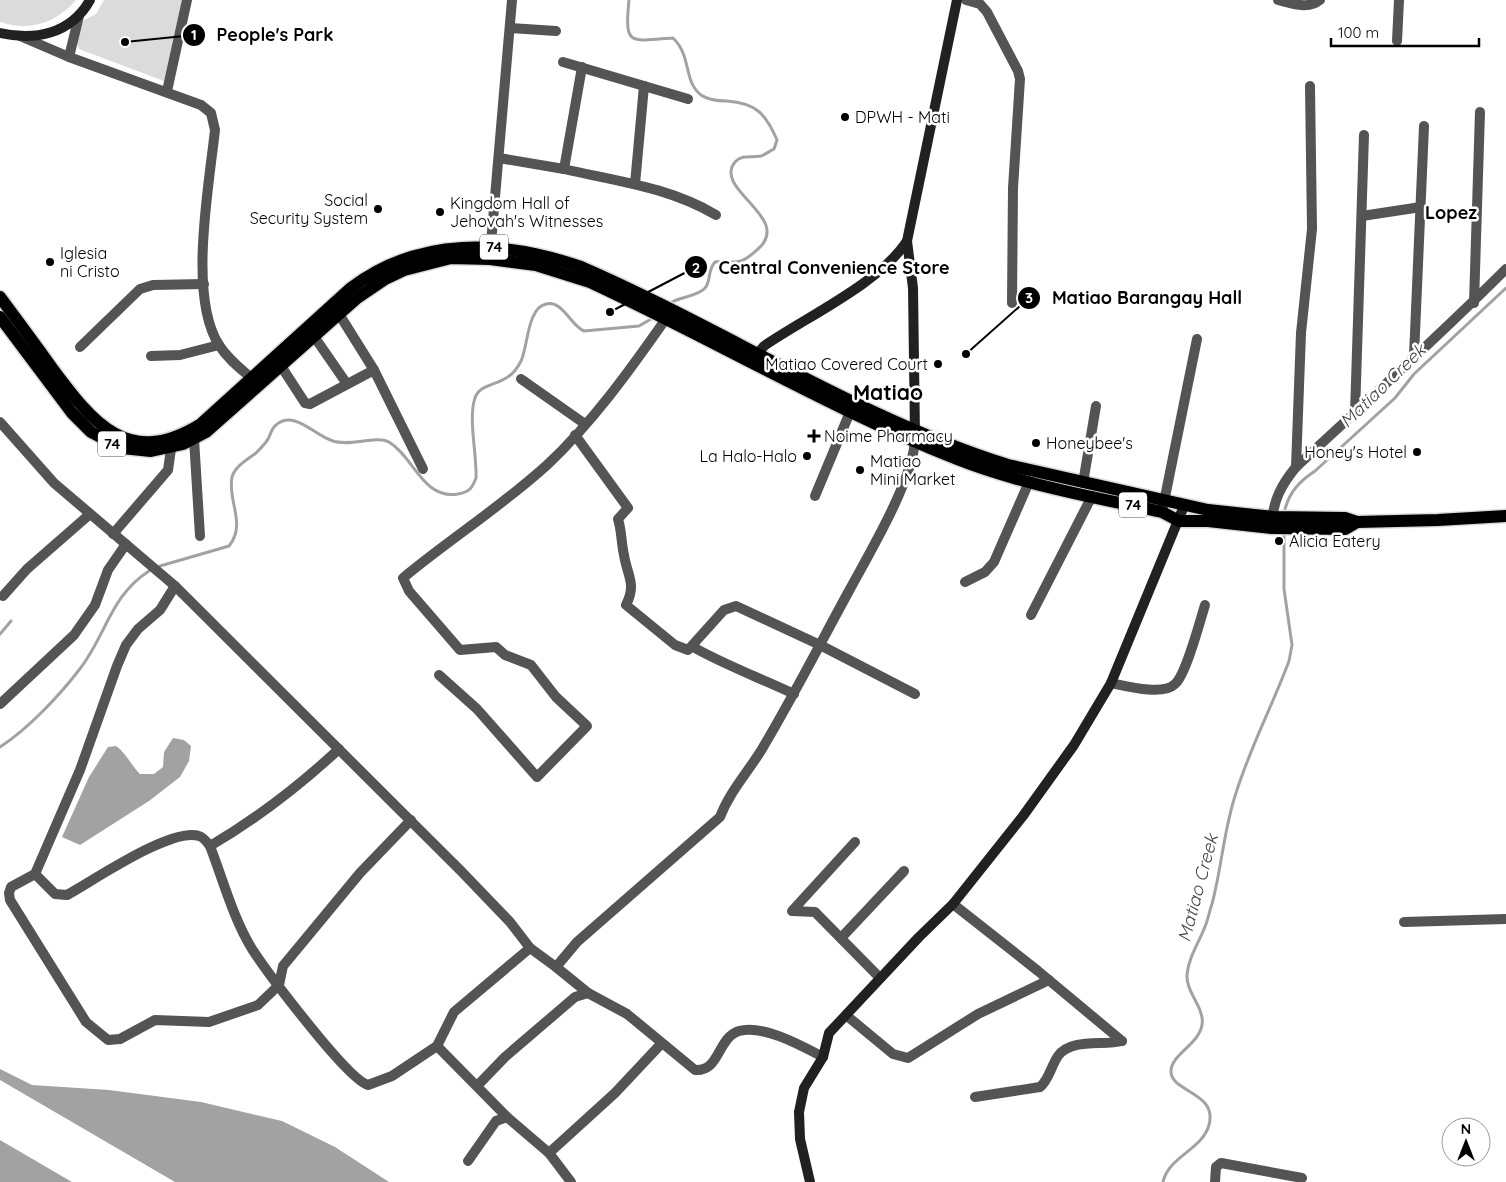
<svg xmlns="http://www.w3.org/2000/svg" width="1506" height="1182" font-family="Quicksand,sans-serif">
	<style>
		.green { fill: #dbdbdb }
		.water { fill: #a2a2a2 }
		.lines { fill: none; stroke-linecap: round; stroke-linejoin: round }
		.stream { stroke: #a2a2a2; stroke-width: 3 }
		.primary-casing { stroke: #dbdbdb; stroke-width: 15 }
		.street { stroke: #545454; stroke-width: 10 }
		.secondary { stroke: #212121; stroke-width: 10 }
		.primary { stroke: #000; stroke-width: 12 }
		.poi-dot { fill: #000; stroke: #fff; stroke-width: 2 }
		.labels { text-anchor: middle; stroke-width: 5; stroke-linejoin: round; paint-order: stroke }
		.shield { fill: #fff; stroke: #4c4c4c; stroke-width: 1 }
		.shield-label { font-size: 15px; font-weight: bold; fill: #000 }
		.poi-label { font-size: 16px; fill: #000; stroke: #fff; text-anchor: start }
		.neighbourhood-label { font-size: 18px; font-weight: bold; fill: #000; stroke: #fff }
		.water-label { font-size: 18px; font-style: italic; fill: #434343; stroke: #fff }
		.district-label { font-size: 21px; font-weight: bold; fill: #000; stroke: #fff }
		.leader { fill: none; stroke: #000; stroke-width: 2 }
		.callout-dot { fill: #000; stroke: #fff; stroke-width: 2 }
		.mark-label { font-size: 15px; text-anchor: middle; font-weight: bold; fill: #fff }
		.callout-label { font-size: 18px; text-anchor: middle; font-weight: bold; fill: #000; stroke: #fff; stroke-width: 5; stroke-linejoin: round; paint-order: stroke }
	</style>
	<rect width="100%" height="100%" fill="#fff"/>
	<g class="green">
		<path d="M0,0H76C56,23 30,32 0,22Z"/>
		<path d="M104,0H182L164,81L79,49C74,40 81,29 84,20L96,14Z"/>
	</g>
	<g class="water">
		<path d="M173,738L184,740L191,746L189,761L180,777L149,801L80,845L62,837L89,777L108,747L116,746C126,753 131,765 140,774H154L163,767L164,752Z"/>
		<polygon points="0,1069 32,1085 109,1090 201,1102 282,1121 335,1147 389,1182 175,1182 0,1080"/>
		<polygon points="0,1140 72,1182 0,1182"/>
	</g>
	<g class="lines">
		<g class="stream">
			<path d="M629,0C624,49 631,40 673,38C692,56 683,81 701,95C708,100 718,101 727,101C756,103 766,114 777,140L774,149C770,151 766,154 761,156C752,158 742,154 735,162C712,190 795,218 757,250C752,254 747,259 741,261C733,264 724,260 715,262C708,270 711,276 707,285C703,295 681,297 672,302"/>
			<path d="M1285,509C1290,491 1300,481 1315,471L1395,398L1414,374L1506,288"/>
			<path d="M160,566L229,546C247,524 227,500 232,477C235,466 248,459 256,453C260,449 266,443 268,439C271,434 271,429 276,425C294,409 315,436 333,441C350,447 376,435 389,442C414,457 423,500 458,494C470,492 472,488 476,478C477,454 468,419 475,398C479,385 496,385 506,378C512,375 518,367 521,361C528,347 527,308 546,304C563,300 570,325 584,331L639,326L651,319"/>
			<polyline points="0,634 11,621"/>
			<path d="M0,747C28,729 59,696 79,670C106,636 110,596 149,571"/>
			<path d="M1163,1182C1169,1156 1202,1150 1209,1125C1218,1092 1170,1092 1171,1071C1171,1055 1199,1044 1202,1025C1205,1008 1186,993 1187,975C1188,959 1198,944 1204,929C1208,921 1209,912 1212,904C1222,867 1224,826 1237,790C1251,746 1273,704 1289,661L1292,645L1284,589V535"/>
		</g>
		<g class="primary-casing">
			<g id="primary">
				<path d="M0,297C17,320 35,344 52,368C93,423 128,469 201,424L351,288C420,236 503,240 581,267C724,329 858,418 1008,465L1208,510L1273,517L1345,518L1357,522L1438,520L1506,516"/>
				<path d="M0,317L72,413L91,432L122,448L151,451L183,444L206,432L357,298L385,279L404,270L451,258L490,259L536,265L590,282C713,339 831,409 957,459C1023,485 1094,497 1162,512L1179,521H1208L1272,528L1345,529L1357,522"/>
			</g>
		</g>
		<g class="street">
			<polyline points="966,0 980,4 987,12 1018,71 1020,79 1013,188 1012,303"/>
			<path d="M1278,0C1291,3 1308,10 1320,0"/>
			<polyline points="510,28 556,31"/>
			<path d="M20,36L69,57L201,105L211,113L215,130C209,186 188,297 219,345C229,361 244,371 257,383"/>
			<polyline points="1397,41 1399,0"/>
			<polyline points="69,57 79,16"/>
			<polyline points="563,62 688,99"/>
			<polyline points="167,91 187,0"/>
			<polyline points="499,158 564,169 582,67"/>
			<path d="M564,169C616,181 669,187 716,215"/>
			<polyline points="635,184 644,86"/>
			<polyline points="1362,216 1421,207"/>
			<polyline points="490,255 512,0"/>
			<polyline points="1474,303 1480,112"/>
			<polyline points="339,314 374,370 423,469"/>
			<polyline points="311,332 347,384"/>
			<polyline points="80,347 140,289 153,285 204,284"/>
			<polyline points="151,356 180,355 219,345"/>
			<polyline points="1414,356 1424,126"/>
			<polyline points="281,366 305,403 310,404 374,370"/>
			<polyline points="521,379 585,424"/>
			<polyline points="1355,413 1364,135"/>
			<polyline points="0,422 54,483 175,586 461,871 510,922 530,948 556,967"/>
			<path d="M575,435L628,508L618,519C622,532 621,542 624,555C627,575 637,584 626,605L675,645L688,650L724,610L736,606L820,645L915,694"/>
			<polyline points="194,439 200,536"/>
			<polyline points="1296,467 1301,333 1312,229 1310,86"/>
			<polyline points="1083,483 1096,406"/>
			<polyline points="815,496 850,412"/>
			<polyline points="1163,507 1197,339"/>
			<path d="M1272,523C1273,500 1282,484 1296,467C1367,401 1438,337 1506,269"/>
			<polyline points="113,534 168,470 171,449"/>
			<polyline points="965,582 985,572 994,562 1029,482"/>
			<polyline points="175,586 160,610 138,629 126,645 117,666 80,770 35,874 11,887 9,893 10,900 86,1022 108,1040 120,1039 155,1020 209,1022 258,1005 279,985 283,966 360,873 411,820"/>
			<polyline points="3,596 27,569 90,514"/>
			<polyline points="1031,615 1092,496"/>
			<path d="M693,647C725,665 760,678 794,694"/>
			<path d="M439,675L477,709L537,777L587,726L556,697L531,665L505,655L496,647L460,650L409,591L403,578C450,539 502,506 547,465C592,423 630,370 665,320"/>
			<path d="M1111,683C1126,686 1163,696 1175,684C1186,675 1200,621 1205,605"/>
			<polyline points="0,704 74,635 95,605 108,570 126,544"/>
			<polyline points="855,842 792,911 815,912 880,978"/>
			<path d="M210,846C258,818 299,786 339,749"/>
			<path d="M35,874L55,894L67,895C93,881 171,827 199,836C203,837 207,842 210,846C223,880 233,918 252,949C267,972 347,1079 368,1085L392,1076L437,1046L454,1012L530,948"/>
			<polyline points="953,904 1038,971 1122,1041"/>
			<polyline points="1404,922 1506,919"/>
			<polyline points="841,938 904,871"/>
			<polyline points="847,1016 893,1054 908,1058 978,1014 1049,980"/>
			<polyline points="437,1046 507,1117 549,1153 571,1182"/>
			<path d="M823,1057C802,1046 763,1024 739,1031C717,1038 720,1072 695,1070L627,1014L588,993L556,967L577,942L720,817C730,791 748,772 762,749C793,697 821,642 850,589C870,552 913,480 915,440"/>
			<polyline points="478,1085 505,1057 575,997 588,993"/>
			<path d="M975,1097L1040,1087C1049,1080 1051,1066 1058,1056C1071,1038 1103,1046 1122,1041"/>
			<polyline points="549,1153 615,1093 661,1044"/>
			<polyline points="468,1161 496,1121 507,1117"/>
			<polyline points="1215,1182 1216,1167 1221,1163 1302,1178"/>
		</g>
		<g class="secondary">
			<path d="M0,33C35,41 71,34 90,0"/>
			<polyline points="907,241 913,288 915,436"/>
			<path d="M754,358L764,346C806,317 880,283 907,241L957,0"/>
			<polyline points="810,1182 800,1139 799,1112 804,1088 823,1057 829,1033 919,937 953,904 1023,816 1074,745 1111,683 1184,506"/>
		</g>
		<use href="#primary" class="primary"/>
	</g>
	<g class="poi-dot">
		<circle cx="845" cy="117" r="5"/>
		<circle cx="378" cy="209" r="5"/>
		<circle cx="440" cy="212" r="5"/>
		<circle cx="50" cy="262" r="5"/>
		<circle cx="938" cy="364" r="5"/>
		<path d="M811.5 428.5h5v5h5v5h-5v5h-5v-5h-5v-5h5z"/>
		<circle cx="1036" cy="443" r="5"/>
		<circle cx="1417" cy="452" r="5"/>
		<circle cx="807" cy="456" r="5"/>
		<circle cx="860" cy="470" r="5"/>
		<circle cx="1279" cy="541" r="5"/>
	</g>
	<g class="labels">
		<g class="shield">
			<rect x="480" y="234.5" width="28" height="25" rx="4"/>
			<rect x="98" y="431.5" width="28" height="25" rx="4"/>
			<rect x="1119" y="492.5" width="28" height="25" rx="4"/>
		</g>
		<g class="shield-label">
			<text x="494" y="252">74</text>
			<text x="112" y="449">74</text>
			<text x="1133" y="510">74</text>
		</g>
		<g class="poi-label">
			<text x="855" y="123">DPWH - Mati</text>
			<text x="368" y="206" text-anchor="end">Social<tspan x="368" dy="18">Security System</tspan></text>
			<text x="450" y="209">Kingdom Hall of<tspan x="450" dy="18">Jehovah's Witnesses</tspan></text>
			<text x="60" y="259">Iglesia<tspan x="60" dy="18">ni Cristo</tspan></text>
			<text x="928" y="370" text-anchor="end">Matiao Covered Court</text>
			<text x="824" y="442">Noime Pharmacy</text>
			<text x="1046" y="449">Honeybee's</text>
			<text x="1407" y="458" text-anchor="end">Honey's Hotel</text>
			<text x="797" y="462" text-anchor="end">La Halo-Halo</text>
			<text x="870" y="467">Matiao<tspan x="870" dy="18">Mini Market</tspan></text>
			<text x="1289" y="547">Alicia Eatery</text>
		</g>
		<g class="neighbourhood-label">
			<text x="1451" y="219">Lopez</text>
		</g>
		<g class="water-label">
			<text transform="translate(1383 386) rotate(-44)" y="6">Matiao Creek</text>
			<text transform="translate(1198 888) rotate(-75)" y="6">Matiao Creek</text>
		</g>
		<g class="district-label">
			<text x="888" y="400">Matiao</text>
		</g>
	</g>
	<path class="leader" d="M125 42L194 35M610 312L696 267M966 354L1029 298"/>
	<g class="callout-dot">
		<circle cx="125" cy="42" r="5"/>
		<circle cx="610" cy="312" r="5"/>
		<circle cx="966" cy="354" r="5"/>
		<circle cx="194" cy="35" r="12"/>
		<circle cx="696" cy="267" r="12"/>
		<circle cx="1029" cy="298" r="12"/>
	</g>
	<g class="mark-label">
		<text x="194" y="40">1</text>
		<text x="696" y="273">2</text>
		<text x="1029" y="303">3</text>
	</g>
	<g class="callout-label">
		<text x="275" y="41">People's Park</text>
		<text x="834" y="274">Central Convenience Store</text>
		<text x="1147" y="304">Matiao Barangay Hall</text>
	</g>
	<g transform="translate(1466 1142)"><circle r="24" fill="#ffffff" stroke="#999999"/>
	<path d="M0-4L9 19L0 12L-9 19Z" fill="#000000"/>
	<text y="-8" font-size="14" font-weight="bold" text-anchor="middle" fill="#000000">N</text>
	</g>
	<path d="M1331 38v8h148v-8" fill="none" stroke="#000000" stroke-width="2.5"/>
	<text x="1338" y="38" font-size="15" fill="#000000" stroke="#ffffff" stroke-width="4" paint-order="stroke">100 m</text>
</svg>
